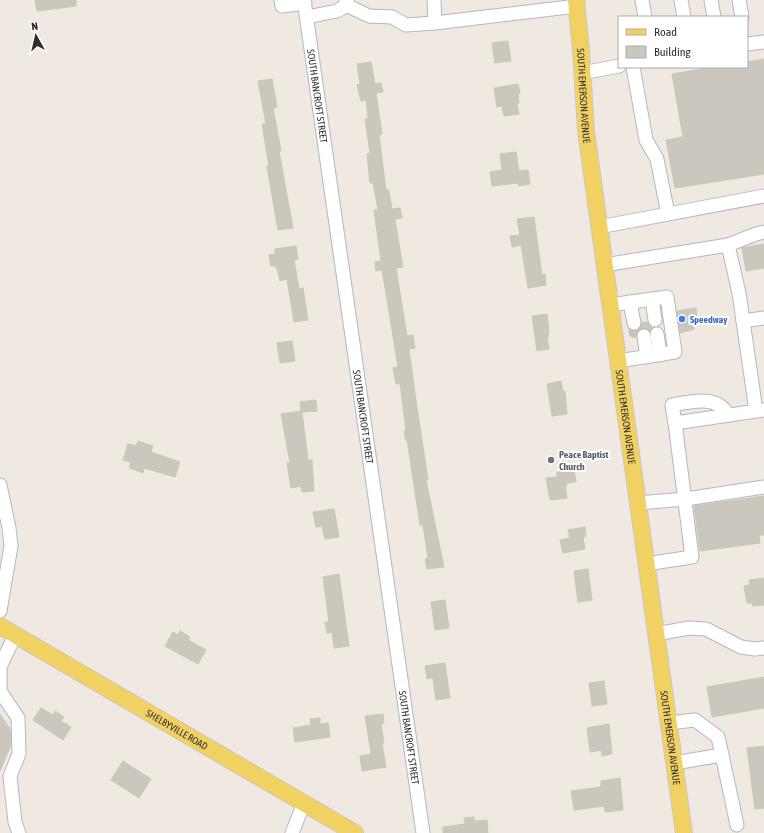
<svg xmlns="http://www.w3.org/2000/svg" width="764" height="833" font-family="'Asap Condensed',sans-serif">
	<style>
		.building { fill: #cbc7bf; stroke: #cbc5ba }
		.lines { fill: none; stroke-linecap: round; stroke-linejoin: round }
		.minor-tunnel { stroke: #c8c4bd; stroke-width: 13; stroke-dasharray: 13 6; stroke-linecap: butt }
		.minor-casing { stroke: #b4b7c1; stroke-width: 15 }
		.major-casing { stroke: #c9c9c9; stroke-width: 18 }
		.minor { stroke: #fff; stroke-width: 13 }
		.major { stroke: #f2d163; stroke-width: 16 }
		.shop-dot { fill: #3f7fe0; stroke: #fff; stroke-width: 1.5 }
		.worship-dot { fill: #6b7280; stroke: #fff; stroke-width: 1.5 }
		.labels { text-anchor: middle; stroke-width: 4; stroke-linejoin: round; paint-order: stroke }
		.street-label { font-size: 10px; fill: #2e2e2e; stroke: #fff }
		.shop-label { font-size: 10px; font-weight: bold; fill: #366cbe; stroke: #fff; text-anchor: start }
		.worship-label { font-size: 10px; font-weight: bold; fill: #5b616d; stroke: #fff; text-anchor: start }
	</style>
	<rect width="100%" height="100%" fill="#efe9e1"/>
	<g class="building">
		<polygon points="35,0 76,0 76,6 37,11"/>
		<polygon points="508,41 511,61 495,63 492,43"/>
		<polygon points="764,59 764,174 675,188 666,140 683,137 672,74 714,67 747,67 747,62"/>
		<polygon points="371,62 375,84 381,83 383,92 376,93 382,134 379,135 386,190 389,190 392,209 400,208 402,218 395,219 403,267 396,268 407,336 413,335 415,348 409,349 415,394 428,480 426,480 444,567 427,569 425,559 428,558 423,525 420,525 407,440 406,441 404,431 406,431 400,383 396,384 393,368 398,367 391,324 382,270 376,271 375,262 381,261 374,210 378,210 373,183 370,183 367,154 370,153 365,119 368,118 366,100 361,101 357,85 360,84 357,64"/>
		<polygon points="272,79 277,107 273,108 281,151 279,151 293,228 278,230 267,166 269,166 262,124 266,124 258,81"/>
		<polygon points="518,84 520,93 518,94 519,103 517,103 519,114 504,116 502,106 497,107 494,88"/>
		<polygon points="516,152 519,171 528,170 530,184 519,186 518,183 492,186 490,172 502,170 500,154"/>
		<polygon points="534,217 542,275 545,274 546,285 528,288 521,245 512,247 510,236 520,235 517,219"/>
		<polygon points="764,244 764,268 746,271 742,248"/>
		<polygon points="296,246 298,259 294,260 299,289 303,288 308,320 294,322 287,279 280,281 277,268 276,268 275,266 271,266 269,255 275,254 275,249"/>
		<polygon points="696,308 697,320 693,320 694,329 680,333 677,311"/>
		<polygon points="547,314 549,332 547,338 549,349 537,351 532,316"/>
		<polygon points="642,322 647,322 652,328 650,331 643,328 639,330 636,337 633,338 632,331 639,329"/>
		<polygon points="292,341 295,361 280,363 277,343"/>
		<polygon points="561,381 563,392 565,391 567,414 552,416 547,384"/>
		<polygon points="316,400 317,411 302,412 308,460 312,460 314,491 302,492 301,486 291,488 287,463 290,463 281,414 301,411 300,402"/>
		<polygon points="138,441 153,446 151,452 180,462 175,477 144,468 143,473 129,468 131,462 123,460 128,444 136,446"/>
		<polygon points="574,470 576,482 566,483 567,486 565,486 567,498 550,500 546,478 557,477 557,472"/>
		<polygon points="764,496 764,535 759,535 760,543 700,551 694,506"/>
		<polygon points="334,509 339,537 325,539 322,526 316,527 313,512"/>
		<polygon points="585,527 586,536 583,537 585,549 563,553 560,540 570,538 568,530"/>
		<polygon points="588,569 592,600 578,602 574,571"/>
		<polygon points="339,574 349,646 334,648 332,632 327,633 325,622 329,622 323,577"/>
		<polygon points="764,578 764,605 753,606 752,603 747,603 744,586 750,585 749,580"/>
		<polygon points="445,600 449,628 435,630 431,602"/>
		<polygon points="180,631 190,637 188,640 206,650 198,664 165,646 173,632 178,635"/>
		<polygon points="445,663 450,698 436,700 433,678 427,679 425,666"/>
		<polygon points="764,677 764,708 712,717 707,687"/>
		<polygon points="604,681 607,704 592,706 589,683"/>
		<polygon points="41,708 53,715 55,711 64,717 61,721 71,727 63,740 33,720"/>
		<polygon points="0,714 10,729 11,745 0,771"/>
		<polygon points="383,714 384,723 381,724 384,743 382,743 386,767 362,771 360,756 371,754 365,716"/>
		<polygon points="320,718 320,724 328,723 330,737 295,742 293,728 311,725 310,719"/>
		<polygon points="609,724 612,754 602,756 601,750 590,752 587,728"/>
		<polygon points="764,746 764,808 755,809 747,748"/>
		<polygon points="123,761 151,779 139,798 111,780"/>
		<polygon points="620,778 623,810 605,812 604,806 574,810 571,791 601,787 601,781"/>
		<polygon points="474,817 475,821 487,820 488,833 443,833 443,827 465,824 464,818"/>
	</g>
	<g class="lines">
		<polyline class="minor-tunnel" points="634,323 636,337"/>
		<g class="minor-casing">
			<g id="minor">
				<polyline points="281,0 282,6 305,3"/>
				<path id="s1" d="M304,0L423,833"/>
				<polyline points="434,0 435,23 577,6"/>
				<polyline points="642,0 645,17"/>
				<polyline points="681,0 684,17"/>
				<polyline points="711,0 714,17"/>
				<polyline points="739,0 742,17"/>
				<polyline points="346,5 369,16 392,17 406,25 435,23"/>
				<polyline points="307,17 337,11 344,7 347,0"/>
				<polyline points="747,44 764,42"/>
				<polyline points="633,67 646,140 657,159 668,214"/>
				<polyline points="582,73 619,66"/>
				<polyline points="599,227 764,196"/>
				<polyline points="728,245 756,234 764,232"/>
				<polyline points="604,265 728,245 739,293 756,411"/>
				<polyline points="652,299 655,320"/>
				<polyline points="630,302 634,323"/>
				<polyline points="610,305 667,297 675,352 618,361"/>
				<polyline points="743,321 764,318"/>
				<polyline points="657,334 660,355"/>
				<polyline points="644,336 647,357"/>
				<path d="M675,423L672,405C691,402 717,394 728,415"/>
				<polyline points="0,485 9,528 11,546 0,611"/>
				<polyline points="638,503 686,499 764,487"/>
				<polyline points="646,564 692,557 675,423 764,410"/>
				<polyline points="656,634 689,628 706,629 741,647 755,649 764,648"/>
				<polyline points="15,635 0,667 0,691 18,718 19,754 10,776 15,822 19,833"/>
				<polyline points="669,723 695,720 718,737 722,755 674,763"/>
				<polyline points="722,755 737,825"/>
				<polyline points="292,833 304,803"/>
			</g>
		</g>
		<g class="major-casing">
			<g id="major">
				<path id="s2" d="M576,0L581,50L586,131L684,833"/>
				<path id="s3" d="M0,626L355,833"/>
			</g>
		</g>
		<use href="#minor" class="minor"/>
		<use href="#major" class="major"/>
	</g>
	<circle class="shop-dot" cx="682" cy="319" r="4"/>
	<circle class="worship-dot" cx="551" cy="460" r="4"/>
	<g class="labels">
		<g class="street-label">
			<text dy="4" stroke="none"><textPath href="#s1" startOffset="97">SOUTH BANCROFT STREET</textPath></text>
			<text dy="4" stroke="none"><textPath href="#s2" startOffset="96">SOUTH EMERSON AVENUE</textPath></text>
			<text dy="4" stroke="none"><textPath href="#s1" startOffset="421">SOUTH BANCROFT STREET</textPath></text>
			<text dy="4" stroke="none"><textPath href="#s2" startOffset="420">SOUTH EMERSON AVENUE</textPath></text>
			<text dy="4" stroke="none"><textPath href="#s3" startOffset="205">SHELBYVILLE ROAD</textPath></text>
			<text dy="4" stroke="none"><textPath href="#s1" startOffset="745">SOUTH BANCROFT STREET</textPath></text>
			<text dy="4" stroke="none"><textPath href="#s2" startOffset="744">SOUTH EMERSON AVENUE</textPath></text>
		</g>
		<g class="shop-label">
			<text x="690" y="323">Speedway</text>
		</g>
		<g class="worship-label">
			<text x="559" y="458">Peace Baptist<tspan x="559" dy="12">Church</tspan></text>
		</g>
	</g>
	<rect x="618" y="16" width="130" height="52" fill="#ffffff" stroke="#ababab"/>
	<rect x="626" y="29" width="20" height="6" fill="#f2d163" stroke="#ababab"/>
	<text x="654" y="36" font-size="12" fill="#2e2e2e">Road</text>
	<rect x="626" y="46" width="20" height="12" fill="#cbc7bf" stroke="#ababab"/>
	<text x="654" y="56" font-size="12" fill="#2e2e2e">Building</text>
	<g transform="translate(36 36) rotate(352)" stroke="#ffffff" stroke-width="3" paint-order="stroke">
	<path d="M0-3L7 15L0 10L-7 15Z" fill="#2e2e2e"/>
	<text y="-6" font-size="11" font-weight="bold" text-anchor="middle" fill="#2e2e2e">N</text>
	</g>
</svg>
